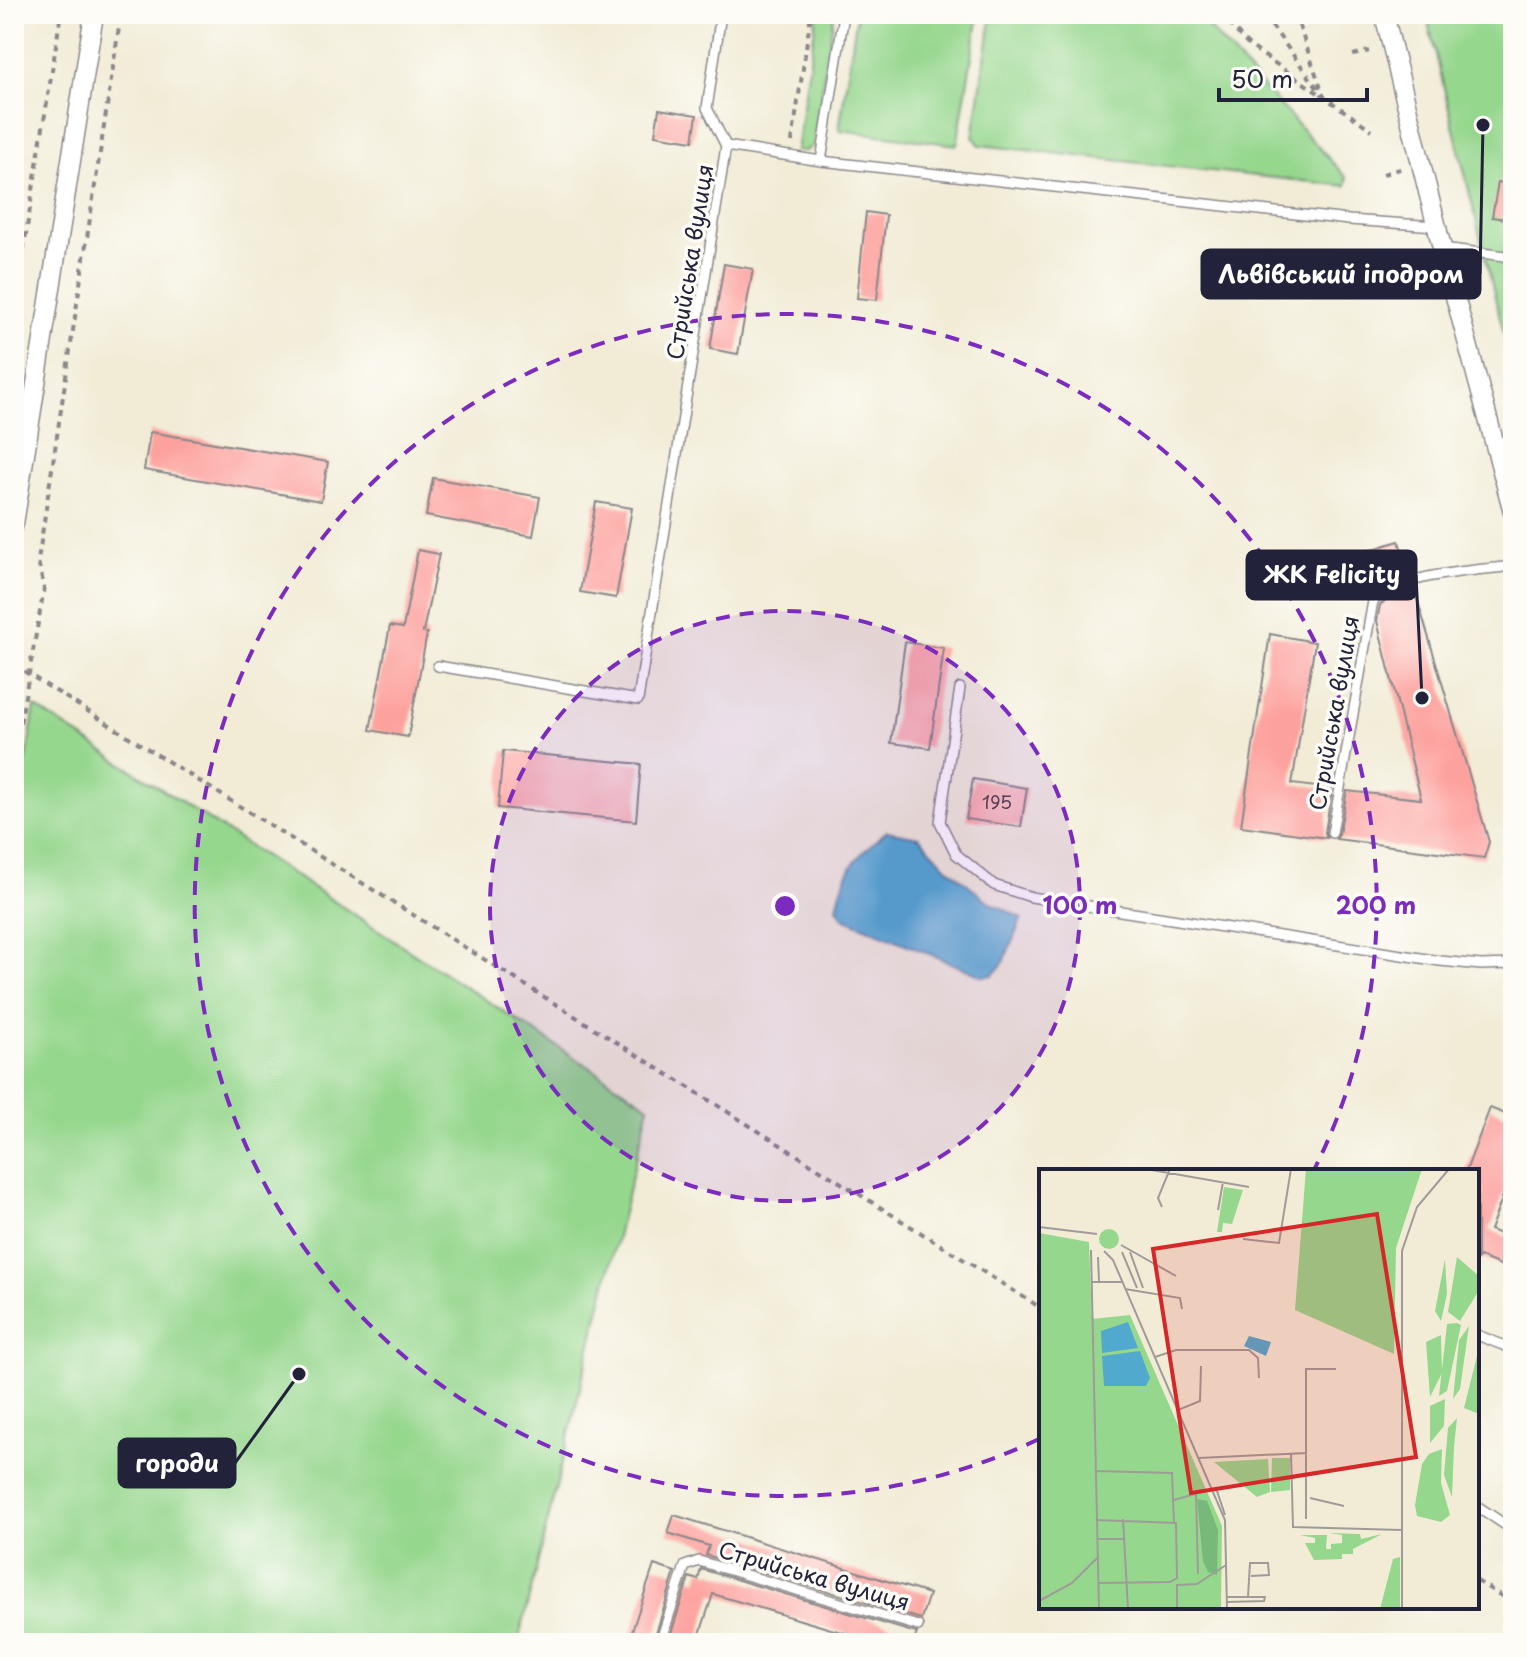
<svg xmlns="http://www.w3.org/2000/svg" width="1527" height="1657" font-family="'Playpen Sans',sans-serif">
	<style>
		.green { fill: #96d78e; stroke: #5c7c64; stroke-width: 2 }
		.water { fill: #51aace; stroke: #3a6684; stroke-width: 2 }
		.building { fill: #fda19e }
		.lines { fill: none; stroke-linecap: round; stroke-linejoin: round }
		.lane-casing { stroke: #8a8789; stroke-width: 12 }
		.street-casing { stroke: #8a8789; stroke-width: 21 }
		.path { stroke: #8a8789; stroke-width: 4; stroke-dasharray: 6 6; stroke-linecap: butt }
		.lane { stroke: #fff; stroke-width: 9 }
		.street { stroke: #fff; stroke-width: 18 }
		.ring { fill: none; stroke: #7b2cbf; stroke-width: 4; stroke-dasharray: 14 10 }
		.labels { text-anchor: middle; stroke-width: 7; stroke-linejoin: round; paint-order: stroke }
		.number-label { font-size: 18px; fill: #594254 }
		.street-label { font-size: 22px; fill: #22223b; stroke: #fdfcf7 }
		.inset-road { fill: none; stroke: #9f9b99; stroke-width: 2 }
		.view { fill: #d62828; fill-opacity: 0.15; stroke: #d62828; stroke-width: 4 }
		.inset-edge { fill: none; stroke: #22223b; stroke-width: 4 }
		.centre { fill: #7b2cbf; stroke: #fdfcf7; stroke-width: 4 }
		.ring-label { font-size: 24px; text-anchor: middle; font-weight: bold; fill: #7b2cbf; stroke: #fdfcf7; stroke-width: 7; stroke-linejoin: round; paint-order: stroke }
		.leader { fill: none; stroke: #22223b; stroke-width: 3 }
		.callout-dot { fill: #22223b; stroke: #fdfcf7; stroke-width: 3 }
		.callout { fill: #22223b; stroke: #22223b; stroke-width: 3 }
		.callout-label { font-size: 24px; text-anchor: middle; font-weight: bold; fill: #fff }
	</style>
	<rect width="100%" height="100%" fill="#fdfcf7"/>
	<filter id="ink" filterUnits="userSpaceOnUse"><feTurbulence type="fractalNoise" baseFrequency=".0125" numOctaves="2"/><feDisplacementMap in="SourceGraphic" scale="16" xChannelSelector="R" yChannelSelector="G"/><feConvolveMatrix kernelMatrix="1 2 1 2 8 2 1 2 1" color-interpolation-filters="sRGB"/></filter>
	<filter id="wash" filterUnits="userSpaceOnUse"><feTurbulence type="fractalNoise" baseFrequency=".006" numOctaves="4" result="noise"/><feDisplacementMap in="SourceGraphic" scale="32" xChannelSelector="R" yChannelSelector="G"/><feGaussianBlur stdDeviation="1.8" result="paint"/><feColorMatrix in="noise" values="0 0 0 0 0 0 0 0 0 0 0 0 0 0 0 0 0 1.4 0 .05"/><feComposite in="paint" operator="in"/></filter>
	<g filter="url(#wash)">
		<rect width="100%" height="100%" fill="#f2ecd7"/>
		<g class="green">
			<polygon points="817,14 834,14 813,146 805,151 796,151"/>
			<polygon points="857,14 979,14 957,145 839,130"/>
			<polygon points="992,14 1196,14 1347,178 1346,186 980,145 973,137"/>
			<polygon points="1426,14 1513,14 1513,371"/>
			<polygon points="35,707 649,1106 518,1643 14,1643 14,832"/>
		</g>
		<path class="water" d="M887,831L919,837L946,866L989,902L1022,918L1004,962L993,975L982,976L843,918L837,907C845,868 856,856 887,831Z"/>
		<g id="blocks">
			<g class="building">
				<polygon points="659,109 697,115 693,141 655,135"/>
				<polygon points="1498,182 1513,184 1513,220 1492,217"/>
				<polygon points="866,212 886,215 877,300 857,298"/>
				<polygon points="724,264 753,269 738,354 710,349"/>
				<polygon points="150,432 328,462 321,501 144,470"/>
				<polygon points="433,478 540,497 533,536 426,516"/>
				<polygon points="596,502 632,508 616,598 580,592"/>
				<polygon points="1399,541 1409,574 1382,585 1369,594 1357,554"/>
				<polygon points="418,550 439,554 423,632 427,633 408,737 370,730 390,626 403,628"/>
				<polygon points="1414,588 1489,842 1484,858 1336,839 1339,834 1347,791 1421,799 1377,621 1380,605 1389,598"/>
				<polygon points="1270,634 1315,642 1292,784 1332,789 1325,832 1327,838 1241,826"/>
				<polygon points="905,642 944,648 930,748 891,743"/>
				<polygon points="503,751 641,764 636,821 498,808"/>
				<polygon points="973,779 1027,788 1021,827 966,819"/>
				<polygon points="1490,1108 1508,1115 1505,1124 1513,1127 1513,1170 1490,1230 1513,1239 1513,1270 1480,1257 1477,1260 1477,1171 1466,1171"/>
				<polygon points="674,1515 929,1594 921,1619 706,1555 709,1546 668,1533"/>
				<polygon points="654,1565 675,1572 653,1643 628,1643"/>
				<polygon points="701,1569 916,1633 917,1633 913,1643 878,1643 713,1594 697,1643 668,1643 689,1577 698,1580"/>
			</g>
		</g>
	</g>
	<g filter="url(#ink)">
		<use href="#blocks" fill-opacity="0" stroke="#8a8789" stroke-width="2"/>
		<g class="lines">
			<g class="lane-casing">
				<g id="lane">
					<polyline points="721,14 707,108 726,146"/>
					<polyline points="821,161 844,14"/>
					<polyline points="1442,248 1513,257"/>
					<polyline points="438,666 638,700 726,146 821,161 1349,220 1436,226"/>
					<polyline points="960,688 940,822 956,854 994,885 1031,897 1440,961 1481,965 1513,964"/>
					<path d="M1332,833L1373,601C1401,573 1474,571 1513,566"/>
					<polyline points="1477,1335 1513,1349"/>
					<polyline points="1477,1506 1513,1530"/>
					<polyline points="660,1643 685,1566 699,1561 918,1626"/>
				</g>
			</g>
			<g class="street-casing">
				<g id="street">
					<polyline points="1384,14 1442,248 1513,512"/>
					<polyline points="14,524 94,14"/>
				</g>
			</g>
			<g class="path">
				<polyline points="1221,14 1247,44 1324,97 1263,14"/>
				<polyline points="1295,14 1324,97 1372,130"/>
				<polyline points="1353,55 1369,51"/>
				<polyline points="792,142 811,14"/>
				<polyline points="1383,174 1403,168"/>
				<polyline points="14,309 61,14"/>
				<polyline points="14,665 1041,1308"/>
				<polyline points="14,758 44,589 38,561 121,14"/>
				<polyline points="1477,1581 1513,1603"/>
			</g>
			<use href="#lane" class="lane"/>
			<use href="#street" class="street"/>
		</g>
	</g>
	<circle cx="785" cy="906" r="295" fill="#7b2cbf" fill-opacity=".12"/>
	<g class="ring">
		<circle cx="785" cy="906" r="295"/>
		<path d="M1039 1439A591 591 0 1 1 1314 1170"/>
	</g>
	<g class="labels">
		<g class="number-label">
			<text x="997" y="809">195</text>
		</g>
		<g class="street-label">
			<text transform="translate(690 262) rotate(-81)" y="8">Стрийська вулиця</text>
			<text transform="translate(1334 713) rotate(-80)" y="8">Стрийська вулиця</text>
			<text transform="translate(814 1576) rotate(16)" y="8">Стрийська вулиця</text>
		</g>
	</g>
	<g transform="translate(1039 1169)">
		<rect width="440" height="440" fill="#f2ecd7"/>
		<path d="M267,0H383L357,79L355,185L256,141ZM185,18L204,21L193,55L184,54L183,63H178ZM60 70a10 10 0 1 1 20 0a10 10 0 1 1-20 0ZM0,64L50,73L53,150L91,146L183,357L182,440H0ZM418,88L440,107L439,123L421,152L409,143ZM406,90L408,125L402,152L396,142ZM418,154L422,156L408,222L400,227L408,155ZM430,157L421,220L414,230L420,171ZM402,166L403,204L391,228L387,173ZM440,179V245L425,239ZM406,230L405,257L391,274V237ZM418,249L415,278L413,328L405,306L409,259ZM403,280L402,314L411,346L402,353L378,347L376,336L383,295L390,285ZM233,289H251V321L232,323ZM229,290L231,323L218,328L175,293ZM291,364L321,365L322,370L343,365L314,380V385H303V390L275,391L266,374H276V369L261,366H288L287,380H292V375L303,374V366ZM361,388V440H341L354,390Z" fill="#96d78e"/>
		<path d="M158,330L168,332L179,361L178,406L169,403L164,392Z" fill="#78b879"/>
		<path d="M89,153L99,179L63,184L62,162ZM210,167L232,173L227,187L205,177ZM101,182L111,209L107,217H65L63,187Z" fill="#51aace"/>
		<path class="inset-road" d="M107,0L210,18M123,38L119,29L131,0M179,41L184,13M0,58L58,65M204,70L240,74L252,0M82,76L137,107M52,81L60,440M65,82L74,91L186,351L188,440M83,83L98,119M91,83L104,119M59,88L60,112M53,113H83M86,120L141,129L143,140M116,188L137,181H210L219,189L220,209M139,241L161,232L162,197M252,284L254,358L363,361M267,284V350M160,289L267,284V200H297M57,302L133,304L135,354M157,325L159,405M271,329L305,337M135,331L177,319L186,346M84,350L89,440M58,351L137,354L138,409L131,413L59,414M58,370H84M209,428L211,394H229L230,406L212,407M0,432L33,414L58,389M188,433L225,432L226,428H188M138,440V416L158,415L187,396M363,440V82L378,38L410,0"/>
		<path class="view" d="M338,45L377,288L152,324L114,80Z"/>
		<rect width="440" height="440" class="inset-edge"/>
	</g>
	<circle cx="785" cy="906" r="12" class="centre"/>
	<g class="ring-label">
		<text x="1080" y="914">100 m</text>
		<text x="1376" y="914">200 m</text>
	</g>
	<path class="leader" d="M1483 125L1480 274M1422 698L1416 575M299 1374L235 1463"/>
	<g class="callout-dot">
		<circle cx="1483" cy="125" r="8"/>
		<circle cx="1422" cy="698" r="8"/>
		<circle cx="299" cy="1374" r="8"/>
	</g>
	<g class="callout">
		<rect x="1202" y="250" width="278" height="48" rx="8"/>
		<rect x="1247" y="551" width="169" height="48" rx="8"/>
		<rect x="119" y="1439" width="116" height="48" rx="8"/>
	</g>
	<g class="callout-label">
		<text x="1341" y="283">Львівський іподром</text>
		<text x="1332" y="583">ЖК Felicity</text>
		<text x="177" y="1472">городи</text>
	</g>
	<rect width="1527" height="1657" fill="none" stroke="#fdfcf7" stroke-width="48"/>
	<path d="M1219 88v12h148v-12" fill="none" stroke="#22223b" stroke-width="4"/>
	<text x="1231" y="88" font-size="24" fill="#22223b" stroke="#fdfcf7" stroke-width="6" paint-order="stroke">50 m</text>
</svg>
